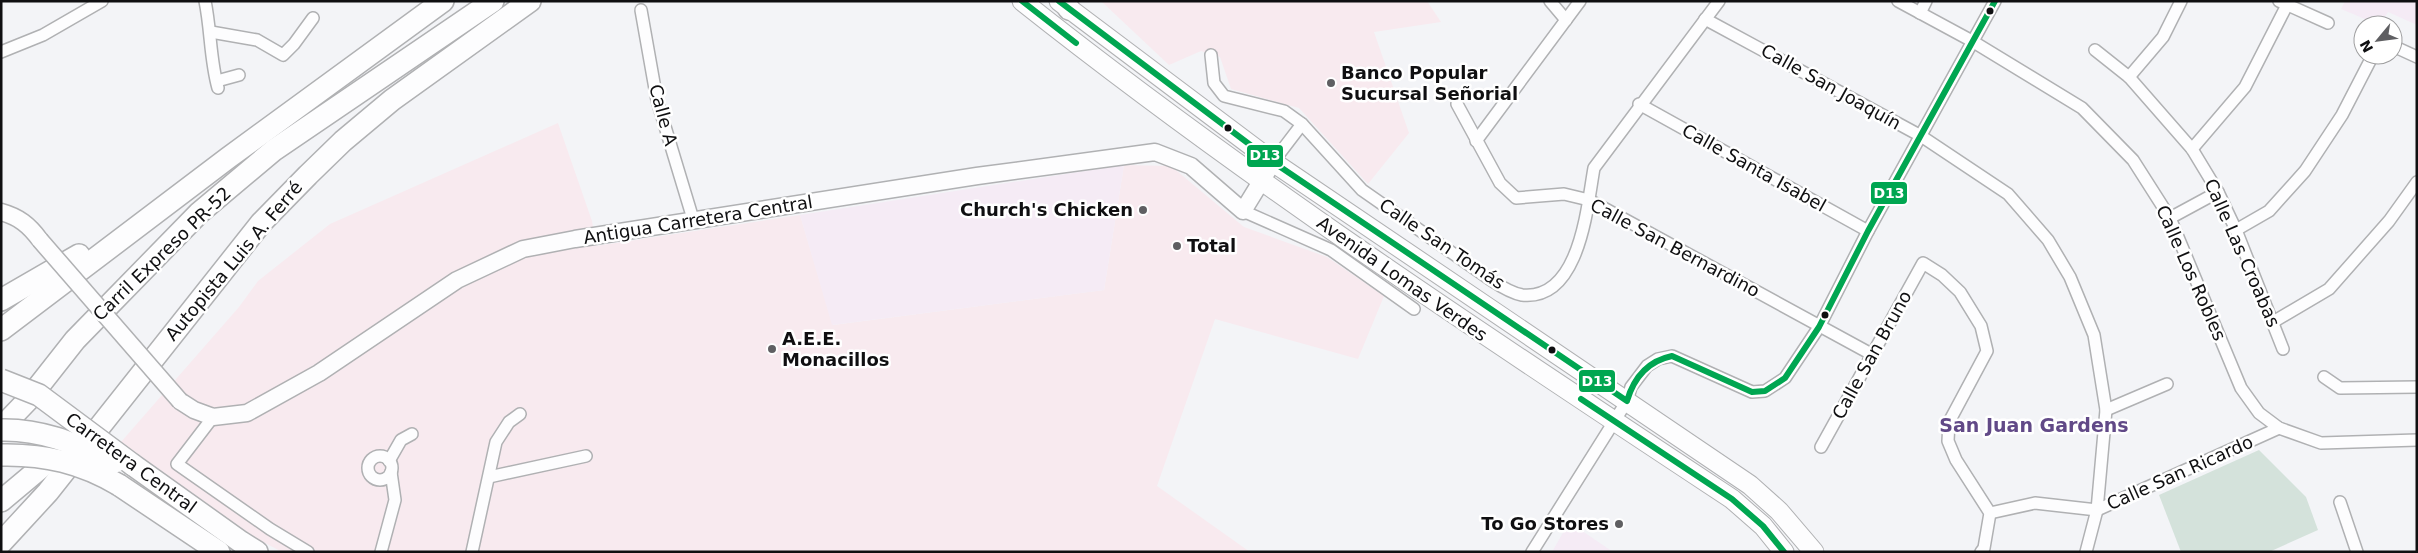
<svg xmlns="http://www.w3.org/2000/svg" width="2418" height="553" font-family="'DejaVu Sans',sans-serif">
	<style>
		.commercial { fill: #f8eaef }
		.education { fill: #f5ebf5 }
		.green { fill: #d4e2db }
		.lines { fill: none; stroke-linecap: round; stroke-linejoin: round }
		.street-casing { stroke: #b0b1b3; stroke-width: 14 }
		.secondary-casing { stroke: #b0b1b3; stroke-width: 19 }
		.primary-casing { stroke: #b0b1b3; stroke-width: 21 }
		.highway-casing { stroke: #b0b1b3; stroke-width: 24 }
		.street { stroke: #fdfdfe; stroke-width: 11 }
		.secondary { stroke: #fdfdfe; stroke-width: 16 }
		.primary { stroke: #fdfdfe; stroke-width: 19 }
		.highway { stroke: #fdfdfe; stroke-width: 21 }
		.secondary-bridge-casing { stroke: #b0b1b3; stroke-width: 19; stroke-linecap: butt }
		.highway-bridge-casing { stroke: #b0b1b3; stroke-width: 24; stroke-linecap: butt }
		.secondary-bridge { stroke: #fdfdfe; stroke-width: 16 }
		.highway-bridge { stroke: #fdfdfe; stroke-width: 21 }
		.bus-1-casing { stroke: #fff; stroke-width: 10 }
		.bus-1 { stroke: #00a651; stroke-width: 6 }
		.bus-dot { fill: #0f0f11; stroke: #fff; stroke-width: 2 }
		.poi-dot { fill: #5f5f62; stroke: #fff; stroke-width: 2 }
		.labels { text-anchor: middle; stroke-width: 5; stroke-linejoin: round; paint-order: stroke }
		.poi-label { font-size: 18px; font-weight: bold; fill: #0f0f11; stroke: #fff; text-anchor: start }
		.street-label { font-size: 18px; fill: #0f0f11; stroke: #fff }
		.neighbourhood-label { font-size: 19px; font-weight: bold; fill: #614987; stroke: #fff }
		.line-badge { stroke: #fff; stroke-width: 2 }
		.badge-label { font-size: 14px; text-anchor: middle; font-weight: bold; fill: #fff }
	</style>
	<rect width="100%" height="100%" fill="#f3f4f7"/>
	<g class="commercial">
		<polygon points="1101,1 1427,1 1441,22 1374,32 1409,133 1368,184 1299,108 1231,89 1220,57 1201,51 1169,65"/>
		<polygon points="558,123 592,221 596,246 800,215 833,325 1104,290 1124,165 1171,166 1244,227 1327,257 1384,296 1358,359 1215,319 1157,486 1250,552 282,552 254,537 121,442 239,307 258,281 330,224"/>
	</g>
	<g class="education">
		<polygon points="2345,1 2417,1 2417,25 2388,12 2379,25 2341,9"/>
		<polygon points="1124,165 1104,290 832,325 800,215"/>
		<polygon points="1569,522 1613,552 1552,552"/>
	</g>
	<polygon class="green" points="2259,450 2306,497 2318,530 2269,552 2181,552 2159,495"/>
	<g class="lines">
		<g class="street-casing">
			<g id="street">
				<path d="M205,1C211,30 210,60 218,88"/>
				<polyline points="1550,1 1566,20"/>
				<polyline points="1898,1 1972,41 2082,108 2133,160 2170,218 2241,388 2259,413 2279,428 2321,443 2417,440"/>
				<polyline points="2279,1 2328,23"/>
				<polyline points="641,10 657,100 693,219"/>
				<polyline points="1920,13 1926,1"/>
				<polyline points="1705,19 1921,136 2008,194 2048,240 2070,277 2094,335 2106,410 2097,510 2086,552"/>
				<polyline points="211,32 257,40 283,55 294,44 313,18"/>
				<polyline points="2393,46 2417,57"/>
				<polyline points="2095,50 2129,77 2192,149 2218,192 2236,230 2283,349"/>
				<polyline points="1,52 43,35 102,1"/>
				<path d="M1211,55L1214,83L1224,96L1284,111L1302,124L1362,190L1491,280C1500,286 1511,293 1522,295C1580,301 1587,207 1594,168L1719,1"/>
				<polyline points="2129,77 2163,37 2181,1"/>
				<polyline points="217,81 239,75"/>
				<polyline points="1457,104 1500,183 1516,198 1564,194 1589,200 1873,355"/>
				<polyline points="1639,104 1868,231"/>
				<polyline points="1476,141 1580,1"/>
				<polyline points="2192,149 2245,87 2287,5"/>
				<polyline points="1273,162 1302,124"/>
				<polyline points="1243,211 1331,250 1414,309"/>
				<polyline points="2170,218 2218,192"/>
				<polyline points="2236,230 2269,211 2305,171 2342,115 2373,55"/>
				<polyline points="2273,322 2329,289 2389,221 2417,182"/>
				<polyline points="2324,377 2340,388 2417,387"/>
				<polyline points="2106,410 2167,384"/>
				<polyline points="213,417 177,464 270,529 308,552"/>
				<polyline points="1821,447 1923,263 1942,275 1960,292 1981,326 1987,351 1949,422 1948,441 1956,460 1990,513 1984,548 1981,552"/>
				<circle cx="380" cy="468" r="12"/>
				<polyline points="389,461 401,440 412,434"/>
				<polyline points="489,477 586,456"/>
				<polyline points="2340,502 2357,552"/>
				<polyline points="1990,513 2035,503 2097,510 2279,428"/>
				<polyline points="381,552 395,500 391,472"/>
				<polyline points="472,552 496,442 509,422 520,414"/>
				<polyline points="1532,552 1627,401 1631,387 1647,366 1658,359 1672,356 1752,392 1765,391 1785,378 1819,327 1868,231 1995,1"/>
			</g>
		</g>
		<g class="secondary-casing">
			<g id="secondary">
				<path d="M1,212C19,217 29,225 40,240"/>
				<polyline points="180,401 194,410 213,417 247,413 319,373 457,280 523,249 575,239 977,176 1155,152 1191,166 1243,211 1273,162"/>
			</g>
		</g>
		<g class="primary-casing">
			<g id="primary">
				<path d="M1022,1C1249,181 1491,340 1732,499L1763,526L1784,552"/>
				<polyline points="1059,1 1273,162 1750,485 1779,511 1814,552"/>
			</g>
		</g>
		<g class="highway-casing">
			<g id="highway">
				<polyline points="1064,1 1069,9"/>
				<polyline points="1,300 79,255"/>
				<polyline points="1,330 228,158 443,1"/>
				<polyline points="1,428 27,401 75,340 199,213 274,150 493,1"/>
				<polyline points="133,465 241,542 257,552"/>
				<polyline points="119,485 219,552"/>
				<polyline points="1,501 62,450"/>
				<polyline points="1,543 48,492 261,223 308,175 343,141 392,100 530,1"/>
			</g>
		</g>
		<use href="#street" class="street"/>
		<use href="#secondary" class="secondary"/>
		<use href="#primary" class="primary"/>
		<use href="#highway" class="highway"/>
		<g class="secondary-bridge-casing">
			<polyline id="secondary-bridge" points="40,240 180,401"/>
		</g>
		<g class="highway-bridge-casing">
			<g id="highway-bridge">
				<polyline points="1,380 39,395 133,465"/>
				<path d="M1,430C44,429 77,445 115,462"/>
				<path d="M1,455C45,454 82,463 119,485"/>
			</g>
		</g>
		<use href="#secondary-bridge" class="secondary-bridge"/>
		<use href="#highway-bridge" class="highway-bridge"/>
		<g class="bus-1-casing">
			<g id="bus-1">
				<polyline points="1022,1 1076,43"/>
				<path d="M1059,1L1273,162L1627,401C1634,377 1648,361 1672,356L1752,392L1765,391L1785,378L1819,327L1868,231L1995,1"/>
				<polyline points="1581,399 1732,499 1763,526 1784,552"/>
			</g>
		</g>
		<use href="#bus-1" class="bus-1"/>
	</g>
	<g class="bus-dot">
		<circle cx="1990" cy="11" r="4.5"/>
		<circle cx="1228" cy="128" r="4.5"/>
		<circle cx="1825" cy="315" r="4.5"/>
		<circle cx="1552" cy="350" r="4.5"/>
	</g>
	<g class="poi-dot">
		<circle cx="1331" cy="83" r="5"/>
		<circle cx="1143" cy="210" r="5"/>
		<circle cx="1177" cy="246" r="5"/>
		<circle cx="772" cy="349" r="5"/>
		<circle cx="1619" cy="524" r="5"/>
	</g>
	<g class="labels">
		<g class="poi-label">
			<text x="1341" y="79">Banco Popular<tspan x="1341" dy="21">Sucursal Señorial</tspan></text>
			<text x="1133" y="216" text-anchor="end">Church's Chicken</text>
			<text x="1187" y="252">Total</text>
			<text x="782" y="345">A.E.E.<tspan x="782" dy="21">Monacillos</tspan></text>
			<text x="1609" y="530" text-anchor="end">To Go Stores</text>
		</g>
		<g class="street-label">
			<text transform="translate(1831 87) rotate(29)" y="6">Calle San Joaquín</text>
			<text transform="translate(663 115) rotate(75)" y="6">Calle A</text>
			<text transform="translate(1754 168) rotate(29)" y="6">Calle Santa Isabel</text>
			<text transform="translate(698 220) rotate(-9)" y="6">Antigua Carretera Central</text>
			<text transform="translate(1442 244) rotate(34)" y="6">Calle San Tomás</text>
			<text transform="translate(1675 248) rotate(28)" y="6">Calle San Bernardino</text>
			<text transform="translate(2242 253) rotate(66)" y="6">Calle Las Croabas</text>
			<text transform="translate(162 254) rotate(-44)" y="6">Carril Expreso PR-52</text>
			<text transform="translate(234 261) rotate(-50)" y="6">Autopista Luis A. Ferré</text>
			<text transform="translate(2191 273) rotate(66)" y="6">Calle Los Robles</text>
			<text transform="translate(1402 279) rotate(35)" y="6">Avenida Lomas Verdes</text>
			<text transform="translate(1872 355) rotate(-61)" y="6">Calle San Bruno</text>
			<text transform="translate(131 463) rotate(36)" y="6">Carretera Central</text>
			<text transform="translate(2180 473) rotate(-24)" y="6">Calle San Ricardo</text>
		</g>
		<g class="neighbourhood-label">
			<text x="2034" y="432">San Juan Gardens</text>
		</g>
	</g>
	<g class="line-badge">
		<rect x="1246" y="144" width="38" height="24" rx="5" fill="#00a651"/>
		<rect x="1870" y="181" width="38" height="24" rx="5" fill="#00a651"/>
		<rect x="1578" y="369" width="38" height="24" rx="5" fill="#00a651"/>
	</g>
	<g class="badge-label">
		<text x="1265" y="160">D13</text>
		<text x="1889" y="198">D13</text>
		<text x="1597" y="386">D13</text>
	</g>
	<rect width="2418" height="553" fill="none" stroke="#0f0f11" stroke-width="5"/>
	<g transform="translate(2378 40) rotate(241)"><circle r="24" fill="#ffffff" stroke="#9f9fa0"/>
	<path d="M0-4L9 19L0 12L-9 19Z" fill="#5f5f62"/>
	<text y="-8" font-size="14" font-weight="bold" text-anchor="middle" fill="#0f0f11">N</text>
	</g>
</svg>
